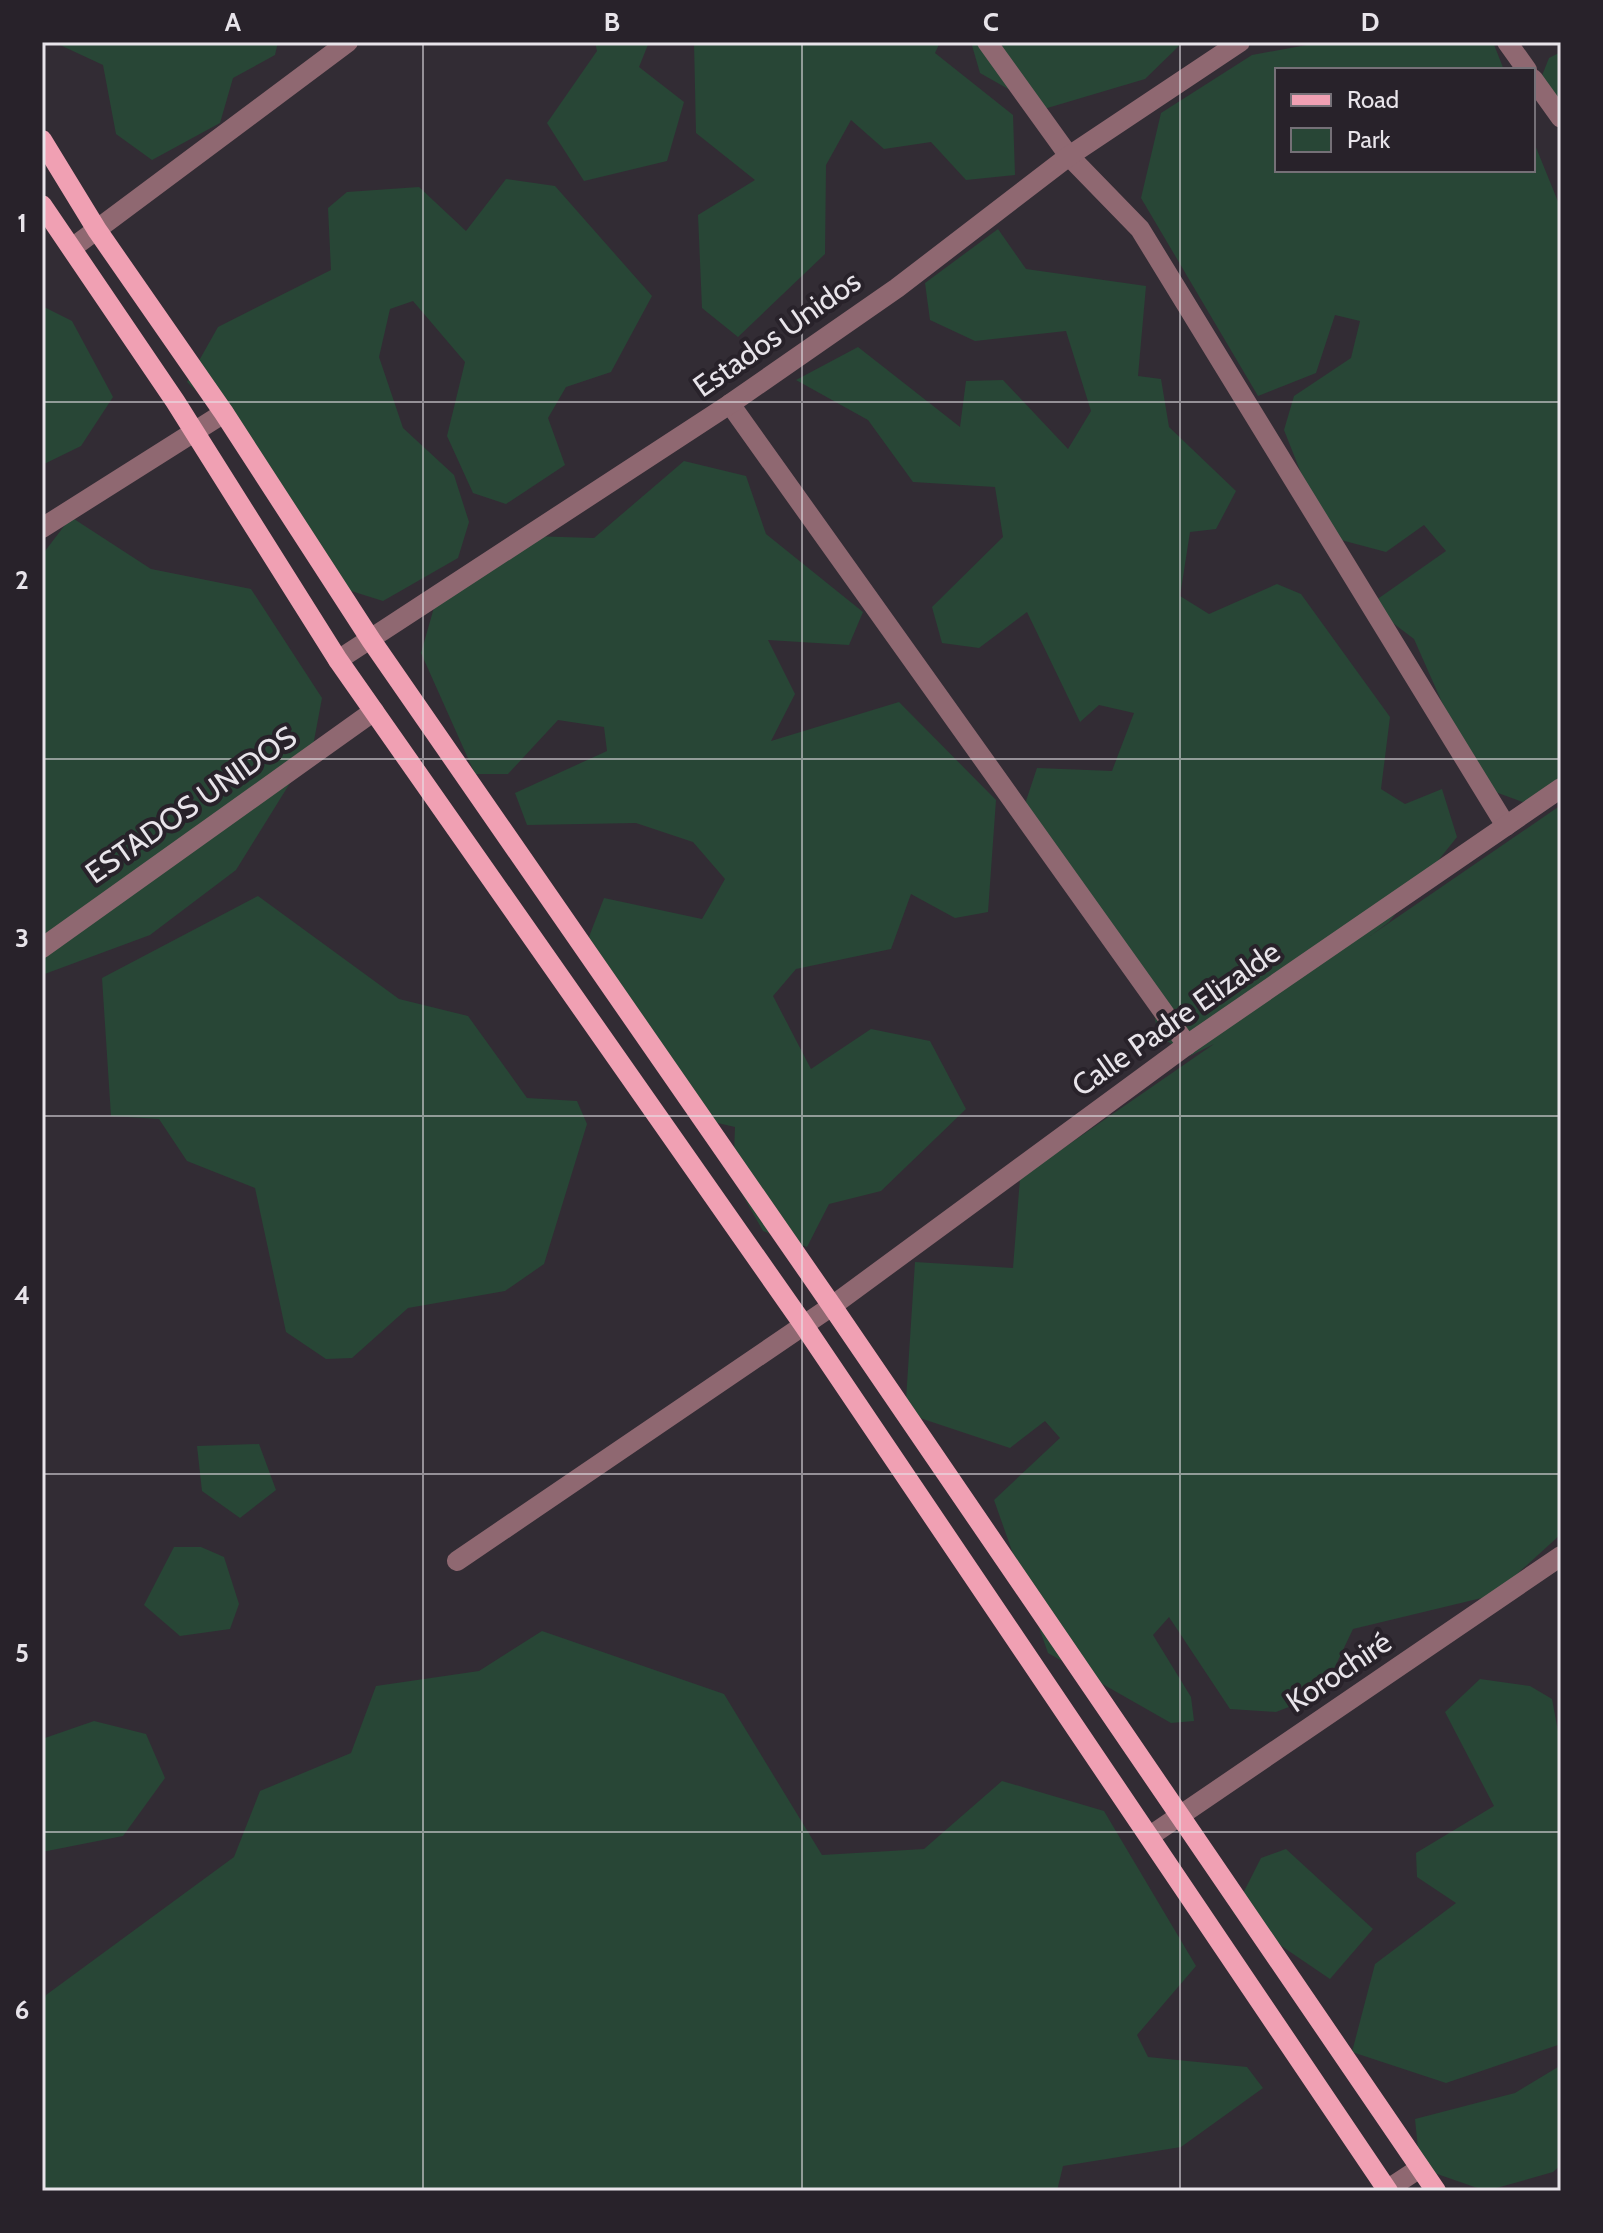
<svg xmlns="http://www.w3.org/2000/svg" width="1603" height="2233" font-family="Cabin,sans-serif">
	<style>
		.green { fill: #284636 }
		.lines { fill: none; stroke-linecap: round; stroke-linejoin: round }
		.minor { stroke: #8f6871; stroke-width: 20 }
		.major { stroke: #f0a0b3; stroke-width: 20 }
		.grid { fill: none; stroke: #e8e4ea; stroke-width: 2; stroke-opacity: 0.55 }
		.labels { text-anchor: middle; stroke-width: 8; stroke-linejoin: round; paint-order: stroke }
		.street-label { font-size: 30px; fill: #e8e4ea; stroke: #28222a }
		.neatline { fill: none; stroke: #e8e4ea; stroke-width: 3 }
		.grid-label { font-size: 26px; text-anchor: middle; font-weight: bold; fill: #e8e4ea }
	</style>
	<rect width="100%" height="100%" fill="#322c34"/>
	<g class="green">
		<polygon points="61,42 278,42 275,55 233,78 220,123 152,160 116,134 103,65 60,45"/>
		<polygon points="595,42 649,42 639,67 684,102 667,161 584,181 547,123 597,51"/>
		<polygon points="694,42 940,42 935,53 1013,115 1015,175 966,180 931,142 884,149 851,120 826,165 825,254 738,337 702,308 698,215 755,180 696,133"/>
		<polygon points="971,42 1183,42 1145,79 1044,109 980,73"/>
		<polygon points="1323,42 1493,42 1504,70 1277,70 1277,170 1533,170 1533,140 1561,209 1561,790 1539,808 1479,786 1414,639 1369,605 1446,551 1424,525 1386,552 1326,536 1284,430 1294,396 1351,358 1360,321 1335,315 1316,373 1258,396 1141,198 1161,113 1252,55"/>
		<polygon points="1561,52 1561,121 1535,93 1549,58"/>
		<polygon points="506,179 555,186 652,296 611,372 566,387 548,418 565,465 506,504 473,493 447,436 465,362 413,301 390,309 379,357 403,428 454,475 469,522 458,558 383,601 348,590 262,454 187,382 218,327 331,270 328,208 347,192 419,187 466,231"/>
		<polygon points="998,229 1026,269 1146,286 1138,376 1161,379 1169,427 1236,491 1216,529 1190,532 1180,596 1209,614 1277,584 1301,594 1390,717 1381,789 1405,804 1442,789 1457,837 1389,922 1370,936 1561,805 1561,1534 1494,1595 1353,1629 1322,1694 1276,1712 1230,1709 1169,1617 1153,1635 1191,1697 1194,1721 1171,1723 1048,1653 994,1500 1060,1438 1045,1421 1010,1448 920,1418 906,1400 915,1262 1013,1268 1020,1178 1214,1044 1190,1056 1158,1035 1149,987 1038,849 1026,801 1037,768 1112,771 1134,713 1099,705 1080,722 1027,612 979,648 942,643 932,607 1003,537 995,487 913,482 868,420 796,380 858,347 960,427 966,381 1003,380 1068,449 1091,411 1066,331 975,341 930,320 925,283"/>
		<polygon points="42,306 72,321 113,397 81,446 42,465"/>
		<polygon points="684,461 746,476 766,534 863,612 849,645 768,640 795,694 771,741 899,702 996,800 988,912 955,918 911,894 891,949 796,969 773,996 811,1069 871,1029 930,1041 966,1109 881,1191 829,1204 807,1247 763,1231 733,1178 735,1127 696,1118 582,955 604,898 702,919 725,879 693,842 636,823 527,825 515,793 607,751 604,727 558,720 508,774 475,774 421,653 435,604 530,536 594,538"/>
		<polygon points="71,517 151,569 251,589 322,698 313,746 236,870 150,935 42,975 42,555"/>
		<polygon points="258,896 399,999 468,1016 527,1098 577,1101 587,1124 544,1264 505,1291 408,1308 352,1358 326,1359 286,1332 255,1188 187,1161 159,1119 111,1116 102,978"/>
		<polygon points="259,1444 276,1490 240,1518 202,1491 197,1446"/>
		<polygon points="174,1547 201,1547 224,1557 239,1604 230,1629 180,1636 144,1605"/>
		<polygon points="542,1631 724,1694 822,1855 924,1849 1002,1781 1104,1811 1196,1966 1137,2035 1148,2057 1247,2067 1263,2088 1181,2147 1063,2166 1057,2191 42,2191 42,2007 46,1995 234,1857 260,1791 351,1753 376,1686 479,1671"/>
		<polygon points="1480,1679 1530,1686 1552,1699 1561,1747 1561,2165 1553,2172 1486,2191 1420,2168 1415,2119 1515,2093 1558,2067 1561,2044 1446,2083 1352,2052 1375,1964 1456,1903 1417,1877 1416,1853 1494,1806 1445,1712"/>
		<polygon points="94,1721 146,1734 165,1778 123,1836 42,1852 42,1739"/>
		<polygon points="1286,1849 1373,1929 1330,1979 1233,1913 1261,1858"/>
	</g>
	<g class="lines">
		<g class="minor">
			<polyline points="987,42 1069,156 1140,229 1506,826"/>
			<polyline points="1507,42 1527,70"/>
			<polyline points="1533,79 1561,118"/>
			<polyline points="72,248 348,42"/>
			<polyline points="730,404 1187,1045"/>
			<polyline points="42,528 224,413"/>
			<polyline points="338,660 730,404 897,288 1069,156 1240,42"/>
			<polyline points="42,948 374,711"/>
			<polyline points="457,1561 832,1306 1187,1045 1561,788"/>
			<polyline points="1150,1836 1561,1556"/>
			<polyline points="1385,2191 1420,2168"/>
		</g>
		<g class="major">
			<polyline points="42,140 97,230 224,413 371,640 832,1306 1436,2191"/>
			<polyline points="42,205 175,401 338,660 803,1324 1388,2191"/>
		</g>
	</g>
	<path class="grid" d="M423,42V2191M802,42V2191M1180,42V2191M42,402H1561M42,759H1561M42,1116H1561M42,1474H1561M42,1832H1561"/>
	<g class="labels">
		<g class="street-label">
			<text transform="translate(777 334) rotate(-35)" y="10">Estados Unidos</text>
			<text transform="translate(191 805) rotate(-35)" y="10">ESTADOS UNIDOS</text>
			<text transform="translate(1176 1019) rotate(-35)" y="10">Calle Padre Elizalde</text>
			<text transform="translate(1339 1672) rotate(-34)" y="10">Korochiré</text>
		</g>
	</g>
	<rect width="1603" height="2233" fill="none" stroke="#28222a" stroke-width="88"/>
	<rect x="1275" y="68" width="260" height="104" fill="#28222a" stroke="#757077" stroke-width="2"/>
	<rect x="1291" y="94" width="40" height="12" fill="#f0a0b3" stroke="#757077" stroke-width="2"/>
	<text x="1347" y="108" font-size="24" fill="#e8e4ea">Road</text>
	<rect x="1291" y="128" width="40" height="24" fill="#284636" stroke="#757077" stroke-width="2"/>
	<text x="1347" y="148" font-size="24" fill="#e8e4ea">Park</text>
	<rect x="44" y="44" width="1515" height="2145" class="neatline"/>
	<g class="grid-label">
		<text x="233" y="31">A</text>
		<text x="612" y="31">B</text>
		<text x="991" y="31">C</text>
		<text x="1370" y="31">D</text>
		<text x="22" y="232">1</text>
		<text x="22" y="589">2</text>
		<text x="22" y="947">3</text>
		<text x="22" y="1304">4</text>
		<text x="22" y="1662">5</text>
		<text x="22" y="2019">6</text>
	</g>
</svg>
